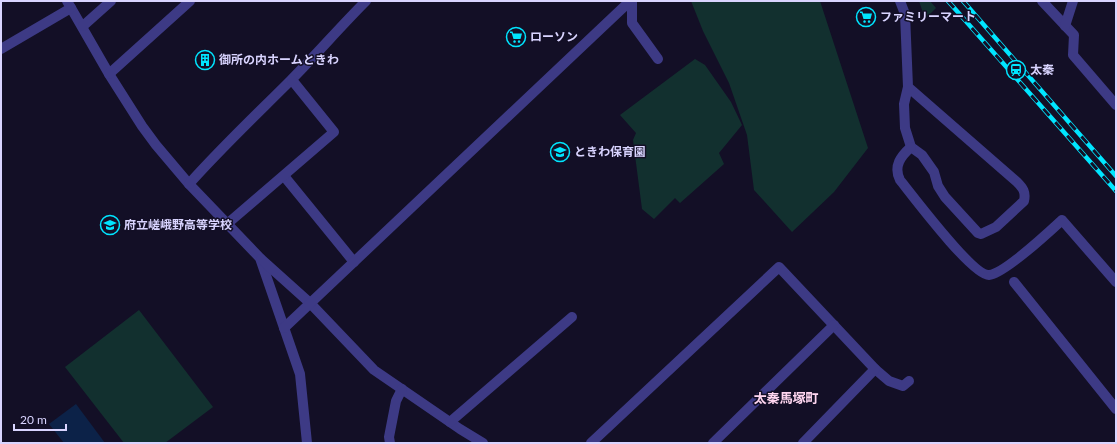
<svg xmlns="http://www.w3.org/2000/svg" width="1117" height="444" font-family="Lato,'Noto Sans JP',sans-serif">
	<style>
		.green { fill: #12302f }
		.water { fill: #0c2248 }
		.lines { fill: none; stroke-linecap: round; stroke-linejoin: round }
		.minor { stroke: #3d3a85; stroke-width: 10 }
		.rail-casing { stroke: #00e5ff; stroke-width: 4.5 }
		.rail { stroke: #130f26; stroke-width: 3; stroke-dasharray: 9; stroke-linecap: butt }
		.labels { text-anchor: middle; stroke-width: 3; stroke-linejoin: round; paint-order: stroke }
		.poi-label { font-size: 12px; font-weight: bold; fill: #d9d4ff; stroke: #130f26; text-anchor: start }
		.neighbourhood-label { font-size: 13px; font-weight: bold; fill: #ffd6f0; stroke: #130f26 }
	</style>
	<rect width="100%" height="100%" fill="#130f26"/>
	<g class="green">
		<polygon points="691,1 820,1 868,148 834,192 792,232 754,190 747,135 729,83 703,31"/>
		<polygon points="919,1 930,1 936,8 927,17 923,13"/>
		<polygon points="695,59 705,65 731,102 742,125 719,153 724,164 680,203 675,198 654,219 642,209 633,140 636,133 620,115"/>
		<polygon points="139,310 213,407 165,443 124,443 65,367"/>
	</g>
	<polygon class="water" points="76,404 105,443 64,443 49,424"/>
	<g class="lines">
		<g class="minor">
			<polyline points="67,1 109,74 142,126 156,145 189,184 260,258 300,374 307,443"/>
			<polyline points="632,1 632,23 658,59"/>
			<path d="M900,1L905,14L908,87L904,104L905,128L911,147L922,155L934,172L938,186L945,197L978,233L981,234L996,227L1024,201C1026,192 1023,188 1017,182L908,87"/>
			<polyline points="1042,1 1074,35 1073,55 1116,105"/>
			<polyline points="83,26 111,1"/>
			<polyline points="1065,26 1073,1"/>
			<polyline points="1,49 71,8"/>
			<polyline points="109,74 190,1"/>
			<path d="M911,147C901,156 893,166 900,180C912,195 973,276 989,275C1004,274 1049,232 1062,220L1116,282"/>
			<polyline points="284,176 354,262"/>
			<path d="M189,184C221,148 256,115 290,81C316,55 340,27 366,1"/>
			<polyline points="227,224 334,132 292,80"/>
			<polyline points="261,259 310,303 374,370 460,429 483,443"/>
			<polyline points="1014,282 1116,409"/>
			<polyline points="284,328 630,1"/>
			<polyline points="875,369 889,381 903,386 909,381"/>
			<polyline points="450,422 572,317"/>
			<polyline points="390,443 389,437 396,401 402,389"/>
			<polyline points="591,443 779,267 875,369 803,443"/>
			<polyline points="713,443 834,325"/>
		</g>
		<g class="rail-casing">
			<g id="rail">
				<polyline points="948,1 1116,191"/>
				<polyline points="963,1 1116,176"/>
			</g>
		</g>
		<use href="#rail" class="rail"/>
	</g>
	<defs>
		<g id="supermarket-ring" transform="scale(1)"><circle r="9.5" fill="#130f26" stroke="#00e5ff" stroke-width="1.5"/><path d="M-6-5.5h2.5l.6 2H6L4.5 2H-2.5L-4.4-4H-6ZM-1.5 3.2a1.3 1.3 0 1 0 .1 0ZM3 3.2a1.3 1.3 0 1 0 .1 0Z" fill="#00e5ff"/></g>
		<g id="building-ring" transform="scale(1)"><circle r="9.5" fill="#130f26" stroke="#00e5ff" stroke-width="1.5"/><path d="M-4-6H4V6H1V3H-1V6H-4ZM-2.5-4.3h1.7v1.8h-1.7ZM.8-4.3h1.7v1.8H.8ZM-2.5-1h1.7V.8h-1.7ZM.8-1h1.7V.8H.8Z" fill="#00e5ff"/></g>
		<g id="station-ring" transform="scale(1)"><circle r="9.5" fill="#130f26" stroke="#00e5ff" stroke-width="1.5"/><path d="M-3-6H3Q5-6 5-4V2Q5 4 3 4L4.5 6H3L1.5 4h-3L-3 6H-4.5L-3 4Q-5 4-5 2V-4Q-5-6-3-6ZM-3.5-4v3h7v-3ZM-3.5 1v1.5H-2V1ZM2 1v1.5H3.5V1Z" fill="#00e5ff"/></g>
		<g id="school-ring" transform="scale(1)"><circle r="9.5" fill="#130f26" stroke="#00e5ff" stroke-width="1.5"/><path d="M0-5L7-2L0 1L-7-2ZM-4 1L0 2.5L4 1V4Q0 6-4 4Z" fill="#00e5ff"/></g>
	</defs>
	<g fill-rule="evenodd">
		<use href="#supermarket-ring" x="866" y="17"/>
		<use href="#supermarket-ring" x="516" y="37"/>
		<use href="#building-ring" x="205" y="60"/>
		<use href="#station-ring" x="1016" y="70"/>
		<use href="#school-ring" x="560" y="152"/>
		<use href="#school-ring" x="110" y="225"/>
	</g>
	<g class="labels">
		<g class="poi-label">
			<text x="880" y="21">ファミリーマート</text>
			<text x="530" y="41">ローソン</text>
			<text x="219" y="64">御所の内ホームときわ</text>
			<text x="1030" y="74">太秦</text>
			<text x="574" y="156">ときわ保育園</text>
			<text x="124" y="229">府立嵯峨野高等学校</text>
		</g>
		<g class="neighbourhood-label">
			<text x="786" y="403">太秦馬塚町</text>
		</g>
	</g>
	<rect width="1117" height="444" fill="none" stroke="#d9d4ff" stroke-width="4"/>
	<path d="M14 424v6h52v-6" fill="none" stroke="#d9d4ff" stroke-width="2"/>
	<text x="20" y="424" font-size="12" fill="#d9d4ff" stroke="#130f26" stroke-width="3" paint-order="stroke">20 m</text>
</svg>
